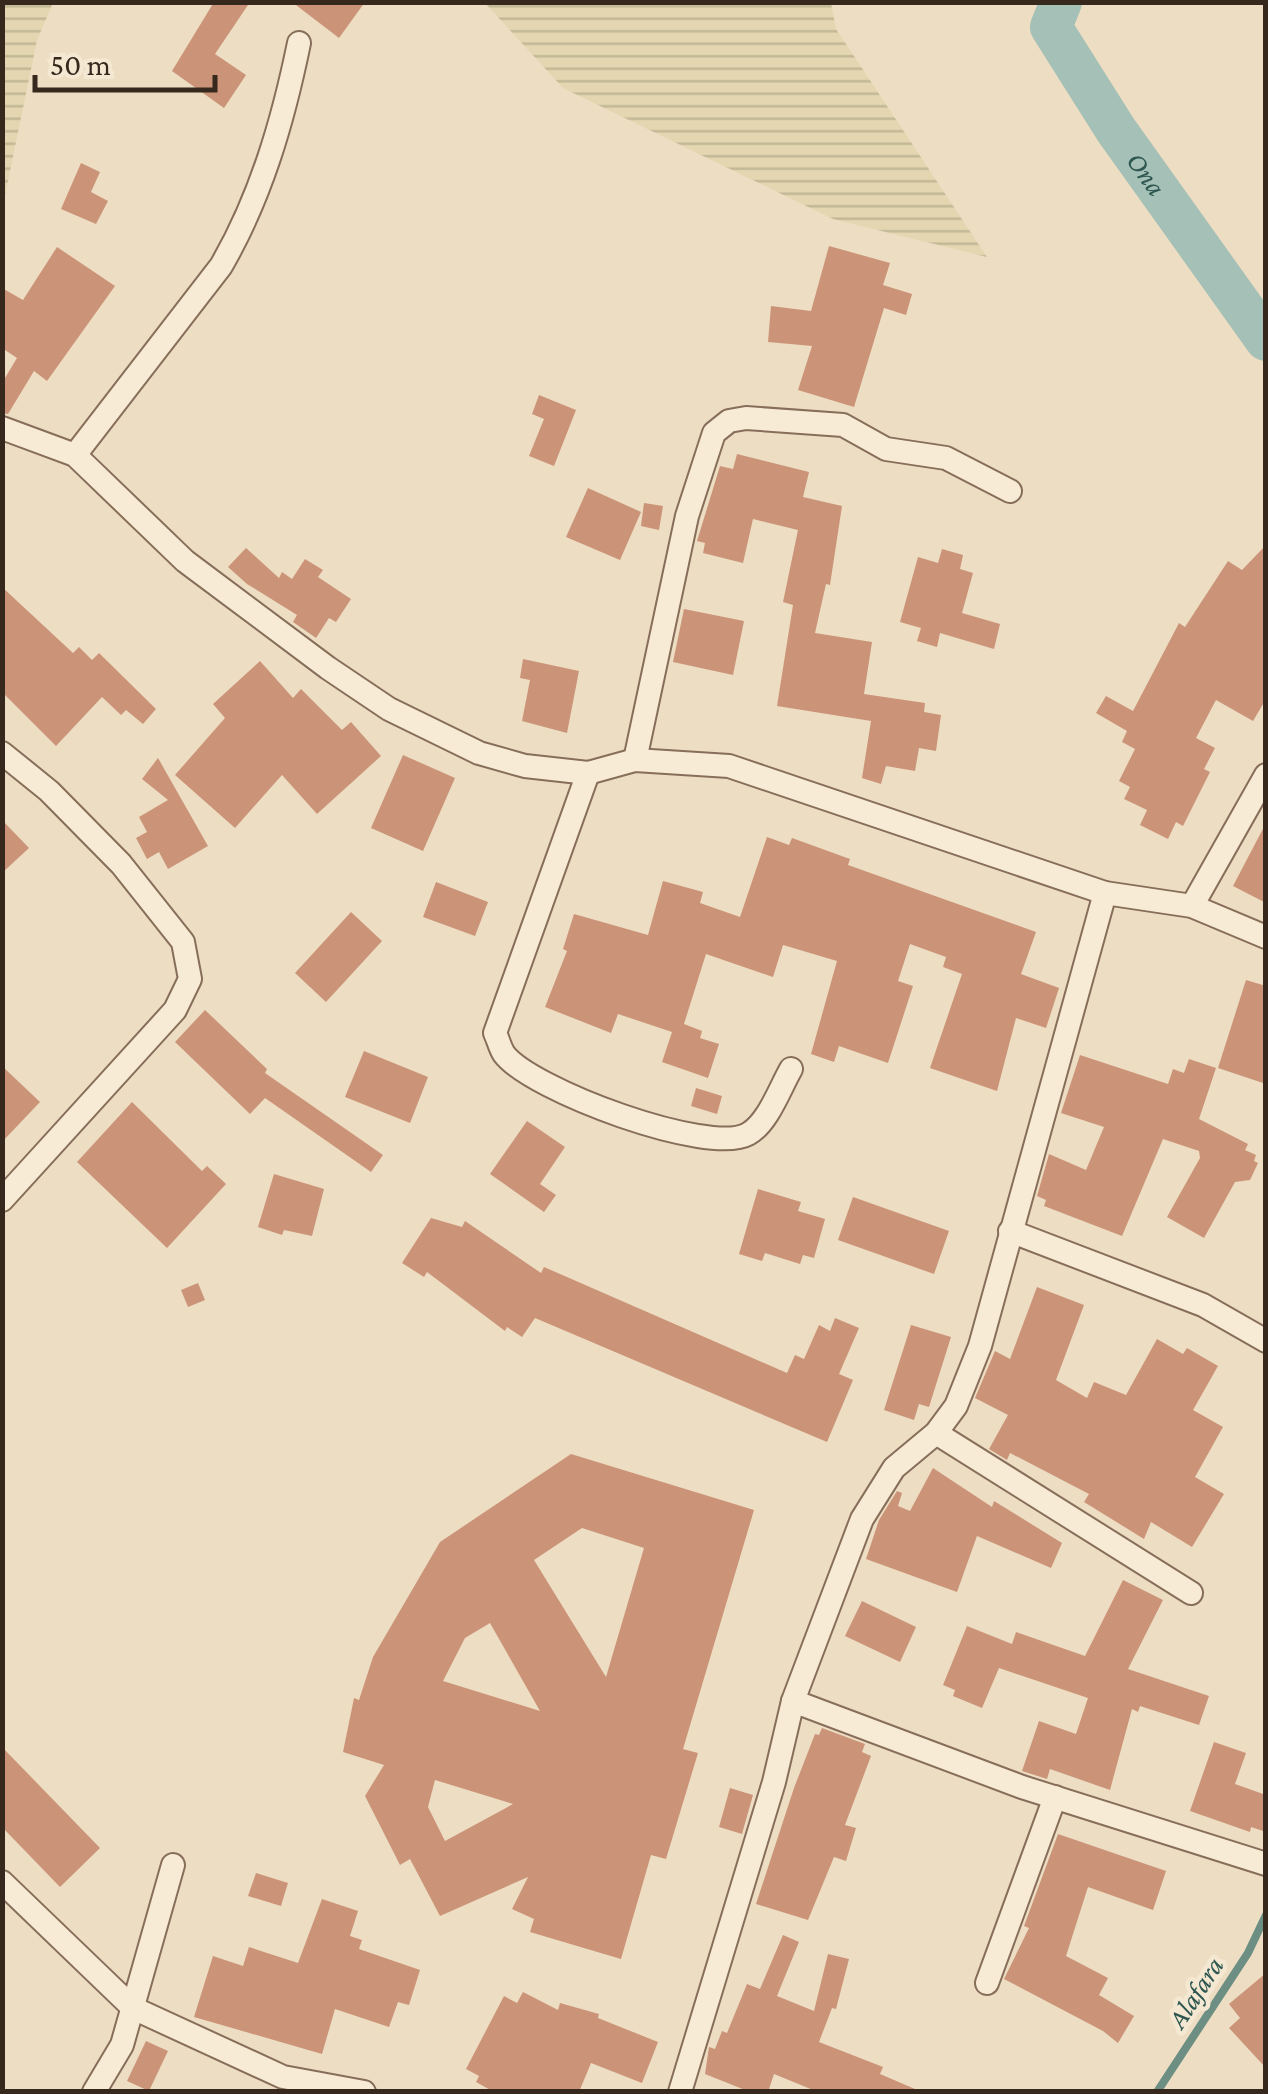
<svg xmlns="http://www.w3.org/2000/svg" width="1268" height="2094" font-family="'Crimson Pro',serif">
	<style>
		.farmland { fill: url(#farmland-rules) }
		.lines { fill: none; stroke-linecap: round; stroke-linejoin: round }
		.stream { stroke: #6c8e83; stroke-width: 8 }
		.river { stroke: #a5c0b6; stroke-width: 42 }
		.building { fill: #cb9479; fill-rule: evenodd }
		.minor-casing { stroke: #876e5a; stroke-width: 26 }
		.minor { stroke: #f8ebd5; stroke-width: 22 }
		.labels { text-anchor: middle; stroke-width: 9; stroke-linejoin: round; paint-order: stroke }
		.water-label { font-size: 28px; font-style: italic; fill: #2d5750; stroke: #f5e8d2 }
	</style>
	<defs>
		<pattern id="farmland-rules" width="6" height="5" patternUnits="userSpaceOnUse" patternTransform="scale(2.5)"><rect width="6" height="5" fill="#e3d6b0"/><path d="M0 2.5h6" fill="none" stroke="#c3b897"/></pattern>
	</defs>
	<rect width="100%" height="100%" fill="#edddc2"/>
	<g class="farmland">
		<polygon points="3,2 53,3 37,40 3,205"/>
		<polygon points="485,3 831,3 836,29 987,257 833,219 563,88"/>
	</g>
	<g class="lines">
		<polyline class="stream" points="1157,2092 1248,1953 1266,1915"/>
		<path class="river" id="s1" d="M1061,2L1051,27L1116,130L1266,340"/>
	</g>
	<g class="building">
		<polygon points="214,2 250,2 215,54 246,75 224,108 172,71"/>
		<polygon points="292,2 365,2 339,38"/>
		<polygon points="81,163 100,172 91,192 108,201 96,224 61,209"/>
		<polygon points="829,246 890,263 883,285 912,294 906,315 884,308 854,407 798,390 812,346 768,342 771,306 811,311"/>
		<polygon points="57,247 115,286 47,381 34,371 8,414 2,413 2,383 17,358 2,348 2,288 23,300"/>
		<polygon points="539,395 576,410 554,466 529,456 544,419 532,414"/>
		<polygon points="737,454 809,472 803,497 842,506 830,585 826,584 815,633 872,642 864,694 925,703 924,712 941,715 936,751 919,748 915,771 886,766 881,784 862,778 871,721 777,706 793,605 783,602 798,530 753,519 743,563 703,553 705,543 697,541 720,466 733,469"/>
		<polygon points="588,488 641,512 620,560 566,537"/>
		<polygon points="644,503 663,506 659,530 641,526"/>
		<polygon points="1266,545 1266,699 1253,721 1216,700 1196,738 1215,748 1204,769 1210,772 1183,826 1176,822 1168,839 1140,825 1147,810 1124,799 1130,787 1119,781 1135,749 1122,742 1127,731 1096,713 1106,696 1133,711 1179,623 1185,627 1228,561 1242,570"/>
		<polygon points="246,548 279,578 282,572 292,579 305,559 323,570 318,577 351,599 336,622 329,618 316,638 293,622 297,615 247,584 228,567"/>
		<polygon points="942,549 963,555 960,569 973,573 962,613 1000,624 994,649 940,633 937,647 917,641 921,628 900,622 918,557 938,563"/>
		<polygon points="2,587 73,653 79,647 92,660 99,653 156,709 143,724 126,710 121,715 102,697 56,746 2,692"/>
		<polygon points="684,609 744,621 733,675 673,662"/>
		<polygon points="523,659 579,671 567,733 522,721 530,680 520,678"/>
		<polygon points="260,661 293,698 301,689 342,730 351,722 381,756 317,814 282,775 235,828 175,775 225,718 213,704"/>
		<polygon points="403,755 455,778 423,851 371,828"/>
		<polygon points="158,758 208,846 168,869 159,852 147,859 136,838 147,832 139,817 168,800 142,779"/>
		<polygon points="2,820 29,848 2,873"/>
		<polygon points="1266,823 1266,903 1233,886"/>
		<polygon points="767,837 789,845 792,838 850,859 848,865 1036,932 1021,974 1059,988 1046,1028 1016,1018 997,1091 930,1068 962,974 943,967 946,957 910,944 898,981 913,986 888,1063 839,1046 834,1062 811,1054 837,961 783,945 773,977 706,954 684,1024 702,1031 700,1038 719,1044 708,1078 662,1062 672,1032 618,1014 611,1033 545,1007 567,951 563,949 574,914 648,935 663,881 703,892 700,903 740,917"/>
		<polygon points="436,882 488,902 475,936 423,917"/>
		<polygon points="351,912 382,941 326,1002 295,973"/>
		<polygon points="1246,980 1266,986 1266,1084 1218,1068"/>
		<polygon points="205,1010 267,1069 265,1073 383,1155 371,1172 265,1098 250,1114 175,1042"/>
		<polygon points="364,1051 428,1077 410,1123 345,1097"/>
		<polygon points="1080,1055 1168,1084 1173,1069 1184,1073 1189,1059 1216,1068 1199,1119 1248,1144 1245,1150 1256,1155 1254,1161 1258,1163 1250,1180 1235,1182 1204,1238 1167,1217 1200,1158 1199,1151 1163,1139 1122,1236 1044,1206 1046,1200 1037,1196 1049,1154 1086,1170 1104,1127 1061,1113"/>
		<polygon points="2,1066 40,1102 2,1142"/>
		<polygon points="696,1088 722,1096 717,1114 691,1106"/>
		<polygon points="132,1102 202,1171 207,1166 226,1184 167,1248 77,1162"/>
		<polygon points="527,1121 565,1147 540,1184 556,1195 544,1212 490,1174"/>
		<polygon points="274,1174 324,1189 312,1236 284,1230 282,1235 258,1227"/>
		<polygon points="758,1189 801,1202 798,1211 825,1219 814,1258 803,1255 800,1264 765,1253 762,1261 739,1254"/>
		<polygon points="853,1197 949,1231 934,1274 838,1240"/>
		<polygon points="431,1218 462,1227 465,1221 541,1273 544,1267 787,1373 795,1355 804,1359 819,1325 830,1331 835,1318 859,1328 839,1374 853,1380 827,1442 535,1318 522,1337 507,1327 505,1331 427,1272 424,1277 402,1263"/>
		<polygon points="198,1283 205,1300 188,1307 181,1290"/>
		<polygon points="1037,1287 1084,1305 1056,1380 1087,1398 1094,1382 1126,1395 1157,1339 1183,1354 1187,1348 1218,1366 1193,1410 1223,1427 1195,1477 1224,1494 1192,1547 1151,1522 1144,1539 1084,1502 1089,1494 1010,1453 1007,1460 989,1449 1008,1415 975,1398 995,1351 1010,1359"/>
		<polygon points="911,1325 951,1337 929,1407 919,1404 914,1420 884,1410"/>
		<path d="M571,1454L754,1510L683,1749L698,1753L666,1859L651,1855L621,1959L530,1932L534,1919L512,1909L528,1877L440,1916L410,1859L400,1865L365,1796L384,1765L343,1752L354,1698L359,1700L373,1657L440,1542ZM582,1528L644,1548L606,1677L534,1560ZM490,1623L540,1711L443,1681L465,1638ZM435,1780L513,1804L445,1841L428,1807Z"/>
		<polygon points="933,1468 992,1507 994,1501 1062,1543 1051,1568 977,1536 957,1592 866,1559 879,1520 897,1491 902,1493 898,1506 910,1511"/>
		<polygon points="1123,1580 1163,1600 1128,1669 1209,1696 1199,1725 1140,1706 1138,1712 1132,1709 1110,1790 1050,1769 1047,1779 1022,1771 1039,1721 1076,1734 1088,1698 999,1668 982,1708 953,1696 955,1690 943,1685 967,1626 1012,1644 1016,1632 1085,1656"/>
		<polygon points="862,1601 916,1627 900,1662 845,1636"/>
		<polygon points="822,1728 865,1744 862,1752 871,1756 845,1825 856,1828 846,1861 834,1857 808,1920 756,1904 794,1788 815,1734 819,1735"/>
		<polygon points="1214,1742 1246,1753 1235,1784 1266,1795 1266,1832 1251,1827 1250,1832 1190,1811"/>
		<polygon points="2,1747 100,1848 60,1887 2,1827"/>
		<polygon points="730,1788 753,1795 742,1834 719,1827"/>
		<polygon points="1058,1834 1166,1871 1153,1910 1088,1887 1066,1956 1108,1978 1099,1995 1134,2016 1118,2043 1103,2031 1004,1979 1029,1928 1024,1926"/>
		<polygon points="256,1873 288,1883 281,1906 248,1896"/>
		<polygon points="322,1899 358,1911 350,1936 362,1940 359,1949 420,1970 409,2005 398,2002 389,2027 335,2009 322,2054 194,2017 213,1956 243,1966 249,1947 298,1963"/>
		<polygon points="783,1935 799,1942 777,1996 814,2011 828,1954 849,1959 836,2009 832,2008 819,2042 883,2067 880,2074 922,2092 818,2092 774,2074 768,2092 750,2092 705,2074 709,2047 715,2049 722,2031 727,2033 747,1984 760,1989"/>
		<polygon points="1266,1973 1266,2068 1229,2028 1240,2018 1229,2004"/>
		<polygon points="523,1992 558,2010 560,2003 599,2014 598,2018 658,2042 642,2083 591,2063 579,2092 494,2092 476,2082 479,2076 466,2069 504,1996 517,2003"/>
		<polygon points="146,2041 168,2051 149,2091 127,2081"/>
	</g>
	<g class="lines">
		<g class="minor-casing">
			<g id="minor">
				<polyline points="2,428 75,455 185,561 328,668 389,709 479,753 525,766 588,773 635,760 729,766 1105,893 1192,906 1266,937"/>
				<path d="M75,455L221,266C261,197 283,121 299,43"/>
				<polyline points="2,753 49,791 121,864 183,942 190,979 175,1010 2,1200"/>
				<polyline points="635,760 687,516 714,433 729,421 746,418 843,425 886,449 946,458 1010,491"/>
				<path d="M588,773L495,1033C498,1039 500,1048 504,1054C531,1090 709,1156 748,1134C768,1123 780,1088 791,1069"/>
				<polyline points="1192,906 1266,775"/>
				<polyline points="1010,1231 1203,1305 1266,1341"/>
				<polyline points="936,1433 1191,1593"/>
				<polyline points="793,1701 1022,1787 1266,1864"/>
				<polyline points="2,1882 133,2008 283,2077 364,2092"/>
				<polyline points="987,1983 1055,1797"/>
				<polyline points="94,2092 122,2045 173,1865"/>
				<polyline points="680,2092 774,1782 793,1701 862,1519 894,1468 936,1433 956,1406 980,1346 1105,893"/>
			</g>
		</g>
		<use href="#minor" class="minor"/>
	</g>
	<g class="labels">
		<g class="water-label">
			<text dy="10" stroke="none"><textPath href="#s1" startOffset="202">Ona</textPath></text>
			<text transform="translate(1195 1992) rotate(-57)" y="10">Alafara</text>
		</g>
	</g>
	<rect width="1268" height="2094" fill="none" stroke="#37281e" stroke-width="10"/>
	<path d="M35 75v15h180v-15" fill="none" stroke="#37281e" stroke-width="5"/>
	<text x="50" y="75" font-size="30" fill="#37281e" stroke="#f5e8d2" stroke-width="8" paint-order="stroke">50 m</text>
</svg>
